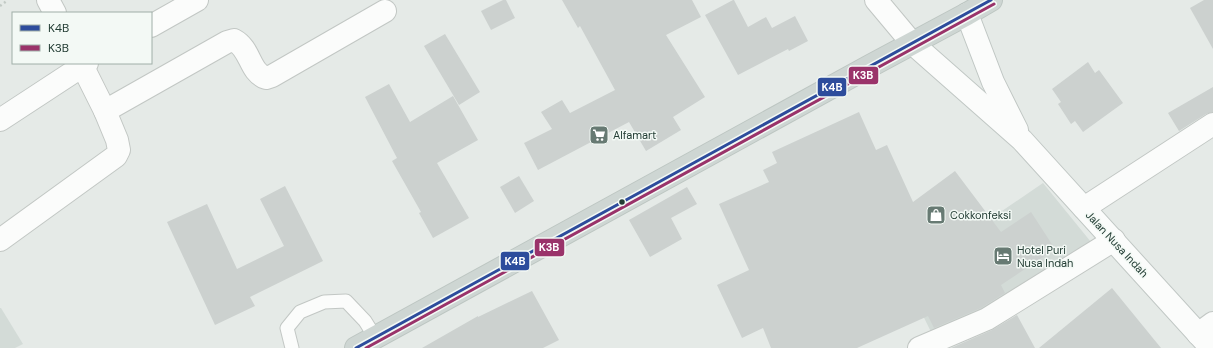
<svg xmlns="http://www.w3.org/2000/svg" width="1213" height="348" font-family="'DM Sans',sans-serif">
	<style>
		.built { fill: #d3dbd7 }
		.building { fill: #ccd1cf }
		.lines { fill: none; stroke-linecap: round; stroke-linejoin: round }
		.lane-casing { stroke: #c2c7c4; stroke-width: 15 }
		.street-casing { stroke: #c2c7c4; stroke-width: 24 }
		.secondary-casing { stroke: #c0c7c4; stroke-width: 24 }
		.primary-casing { stroke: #bdc6c2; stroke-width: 24 }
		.path { stroke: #c2cac5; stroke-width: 2.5; stroke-dasharray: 2 3; stroke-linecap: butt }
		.lane { stroke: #fbfcfb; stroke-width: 13 }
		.street { stroke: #fbfcfb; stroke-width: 22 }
		.secondary { stroke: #fbfcfb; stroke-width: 22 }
		.primary { stroke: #ced6d3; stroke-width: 22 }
		.bus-1-casing { stroke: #f3f9f5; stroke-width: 6 }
		.bus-2-casing { stroke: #f3f9f5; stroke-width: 6 }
		.bus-1 { stroke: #2d4c9c; stroke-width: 3 }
		.bus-2 { stroke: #9a336a; stroke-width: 3 }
		.bus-dot { fill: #233d34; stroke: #f3f9f5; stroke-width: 1.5 }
		.labels { text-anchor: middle; stroke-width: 3; stroke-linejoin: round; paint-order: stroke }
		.poi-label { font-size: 11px; fill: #233d34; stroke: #f3f9f5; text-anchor: start }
		.street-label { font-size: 11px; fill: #233d34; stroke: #f3f9f5 }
		.line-badge { stroke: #f3f9f5; stroke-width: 1.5 }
		.badge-label { font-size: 11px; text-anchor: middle; font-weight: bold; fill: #fff }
	</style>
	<rect width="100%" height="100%" fill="#e5eae7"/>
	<g class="built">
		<polygon points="1043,183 1091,242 986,312 934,338 903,275 926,263"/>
		<polygon points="0,308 1,308 23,344 15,348 0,348"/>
	</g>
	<g class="building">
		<polygon points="503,0 506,0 515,18 491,30 481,11"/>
		<polygon points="562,0 692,0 701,17 666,35 705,97 673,117 681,130 646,151 629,122 538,170 524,143 552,129 541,112 562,100 570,113 615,90 580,26 578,28"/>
		<polygon points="733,0 734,0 748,27 766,17 772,28 795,16 808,41 789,51 788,49 738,75 705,15"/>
		<polygon points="1204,0 1213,0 1213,49 1190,8"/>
		<polygon points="445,34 480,92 459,105 424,46"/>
		<polygon points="1088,62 1095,73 1099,70 1123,103 1083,132 1075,121 1071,124 1058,104 1061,102 1052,89"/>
		<polygon points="389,84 410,122 453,96 478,140 437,163 469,218 433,238 419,213 421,212 392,161 397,158 365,97"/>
		<polygon points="1213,87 1213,112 1206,114 1179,131 1168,113"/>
		<polygon points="859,112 876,150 887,145 913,202 955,171 1001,232 1031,212 1055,249 1001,285 1005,293 981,308 934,328 928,316 857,348 771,348 763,328 742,338 717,285 749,270 719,204 769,182 763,170 777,163 772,152"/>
		<polygon points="519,176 534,201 515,213 500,187"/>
		<polygon points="285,186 323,261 250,297 255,306 215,325 167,222 207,204 237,269 284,246 260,199"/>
		<polygon points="687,187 697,204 671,218 682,239 650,257 629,220"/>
		<polygon points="1112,288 1161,348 1039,348"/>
		<polygon points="532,291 559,340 543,348 422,348 478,316 478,317"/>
		<polygon points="1017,315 1035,348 951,348 992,330"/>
	</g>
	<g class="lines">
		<g class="lane-casing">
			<polyline id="lane" points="292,348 287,328 300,312 324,302 346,301 365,321 375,337"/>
		</g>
		<g class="street-casing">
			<g id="street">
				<polyline points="48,0 55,13"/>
				<polyline points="876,0 912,43"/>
				<polyline points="151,26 197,0"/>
				<path d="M105,111L227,42L234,40C251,49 249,72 266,78L272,76L385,11"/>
				<polyline points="0,120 87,63"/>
				<polyline points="1084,208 1213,124"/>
				<polyline points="0,240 116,156 119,150 117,140 105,111 81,63"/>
				<polyline points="1198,334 1213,323"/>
				<polyline points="919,348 987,319 1114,240"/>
			</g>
		</g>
		<g class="secondary-casing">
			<g id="secondary">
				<polyline points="967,14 993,82 1017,130"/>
				<polyline points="912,43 1022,140 1211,348"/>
			</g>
		</g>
		<g class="primary-casing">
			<polyline id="primary" points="356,348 870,66 967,14 991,0"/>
		</g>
		<polyline class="path" points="0,6 8,0"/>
		<use href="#lane" class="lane"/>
		<use href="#street" class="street"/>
		<use href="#secondary" class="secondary"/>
		<use href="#primary" class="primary"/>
		<g class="bus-1-casing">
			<polyline id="bus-1" points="356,348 991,0"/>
		</g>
		<g class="bus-2-casing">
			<polyline id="bus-2" points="366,348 994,4"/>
		</g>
		<use href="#bus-1" class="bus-1"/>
		<use href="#bus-2" class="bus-2"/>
	</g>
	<defs>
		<g id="supermarket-square" transform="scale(1)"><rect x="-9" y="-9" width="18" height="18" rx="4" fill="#677a73" stroke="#f3f9f5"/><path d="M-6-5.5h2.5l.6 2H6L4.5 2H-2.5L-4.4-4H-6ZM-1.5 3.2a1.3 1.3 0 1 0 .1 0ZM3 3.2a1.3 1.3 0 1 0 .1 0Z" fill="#fff"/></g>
		<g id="shop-square" transform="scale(1)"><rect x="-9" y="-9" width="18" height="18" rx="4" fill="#677a73" stroke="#f3f9f5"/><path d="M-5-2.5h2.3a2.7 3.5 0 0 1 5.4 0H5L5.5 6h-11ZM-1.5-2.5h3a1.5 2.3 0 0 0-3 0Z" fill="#fff"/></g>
		<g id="hotel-square" transform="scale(1)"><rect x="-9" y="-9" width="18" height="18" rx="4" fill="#677a73" stroke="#f3f9f5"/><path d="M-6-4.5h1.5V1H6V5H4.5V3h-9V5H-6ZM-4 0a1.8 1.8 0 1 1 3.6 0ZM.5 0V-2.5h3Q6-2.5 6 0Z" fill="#fff"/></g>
	</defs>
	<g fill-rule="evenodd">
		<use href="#supermarket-square" x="599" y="135"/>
		<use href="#shop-square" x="936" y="215"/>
		<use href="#hotel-square" x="1003" y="256"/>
	</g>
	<circle class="bus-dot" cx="622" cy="202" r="3.5"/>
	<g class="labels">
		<g class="poi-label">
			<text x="613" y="139">Alfamart</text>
			<text x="950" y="219">Cokkonfeksi</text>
			<text x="1017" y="254">Hotel Puri<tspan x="1017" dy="13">Nusa Indah</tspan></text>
		</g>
		<g class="street-label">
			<text transform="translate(1117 244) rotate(47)" y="4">Jalan Nusa Indah</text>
		</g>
	</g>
	<g class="line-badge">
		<rect x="848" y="66" width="31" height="19" rx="4" fill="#9a336a"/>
		<rect x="817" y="77" width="30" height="20" rx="4" fill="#2d4c9c"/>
		<rect x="534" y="238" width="31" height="19" rx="4" fill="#9a336a"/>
		<rect x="500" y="251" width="30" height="20" rx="4" fill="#2d4c9c"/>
	</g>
	<g class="badge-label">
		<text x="863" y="79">K3B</text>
		<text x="832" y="91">K4B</text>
		<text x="549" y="251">K3B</text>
		<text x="515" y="265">K4B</text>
	</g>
	<rect x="12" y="12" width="140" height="52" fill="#f3f9f5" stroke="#a0aea8"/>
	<rect x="20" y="25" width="20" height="6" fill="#2d4c9c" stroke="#a0aea8"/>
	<text x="48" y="32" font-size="12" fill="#233d34">K4B</text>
	<rect x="20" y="45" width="20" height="6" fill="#9a336a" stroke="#a0aea8"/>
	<text x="48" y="52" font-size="12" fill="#233d34">K3B</text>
</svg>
